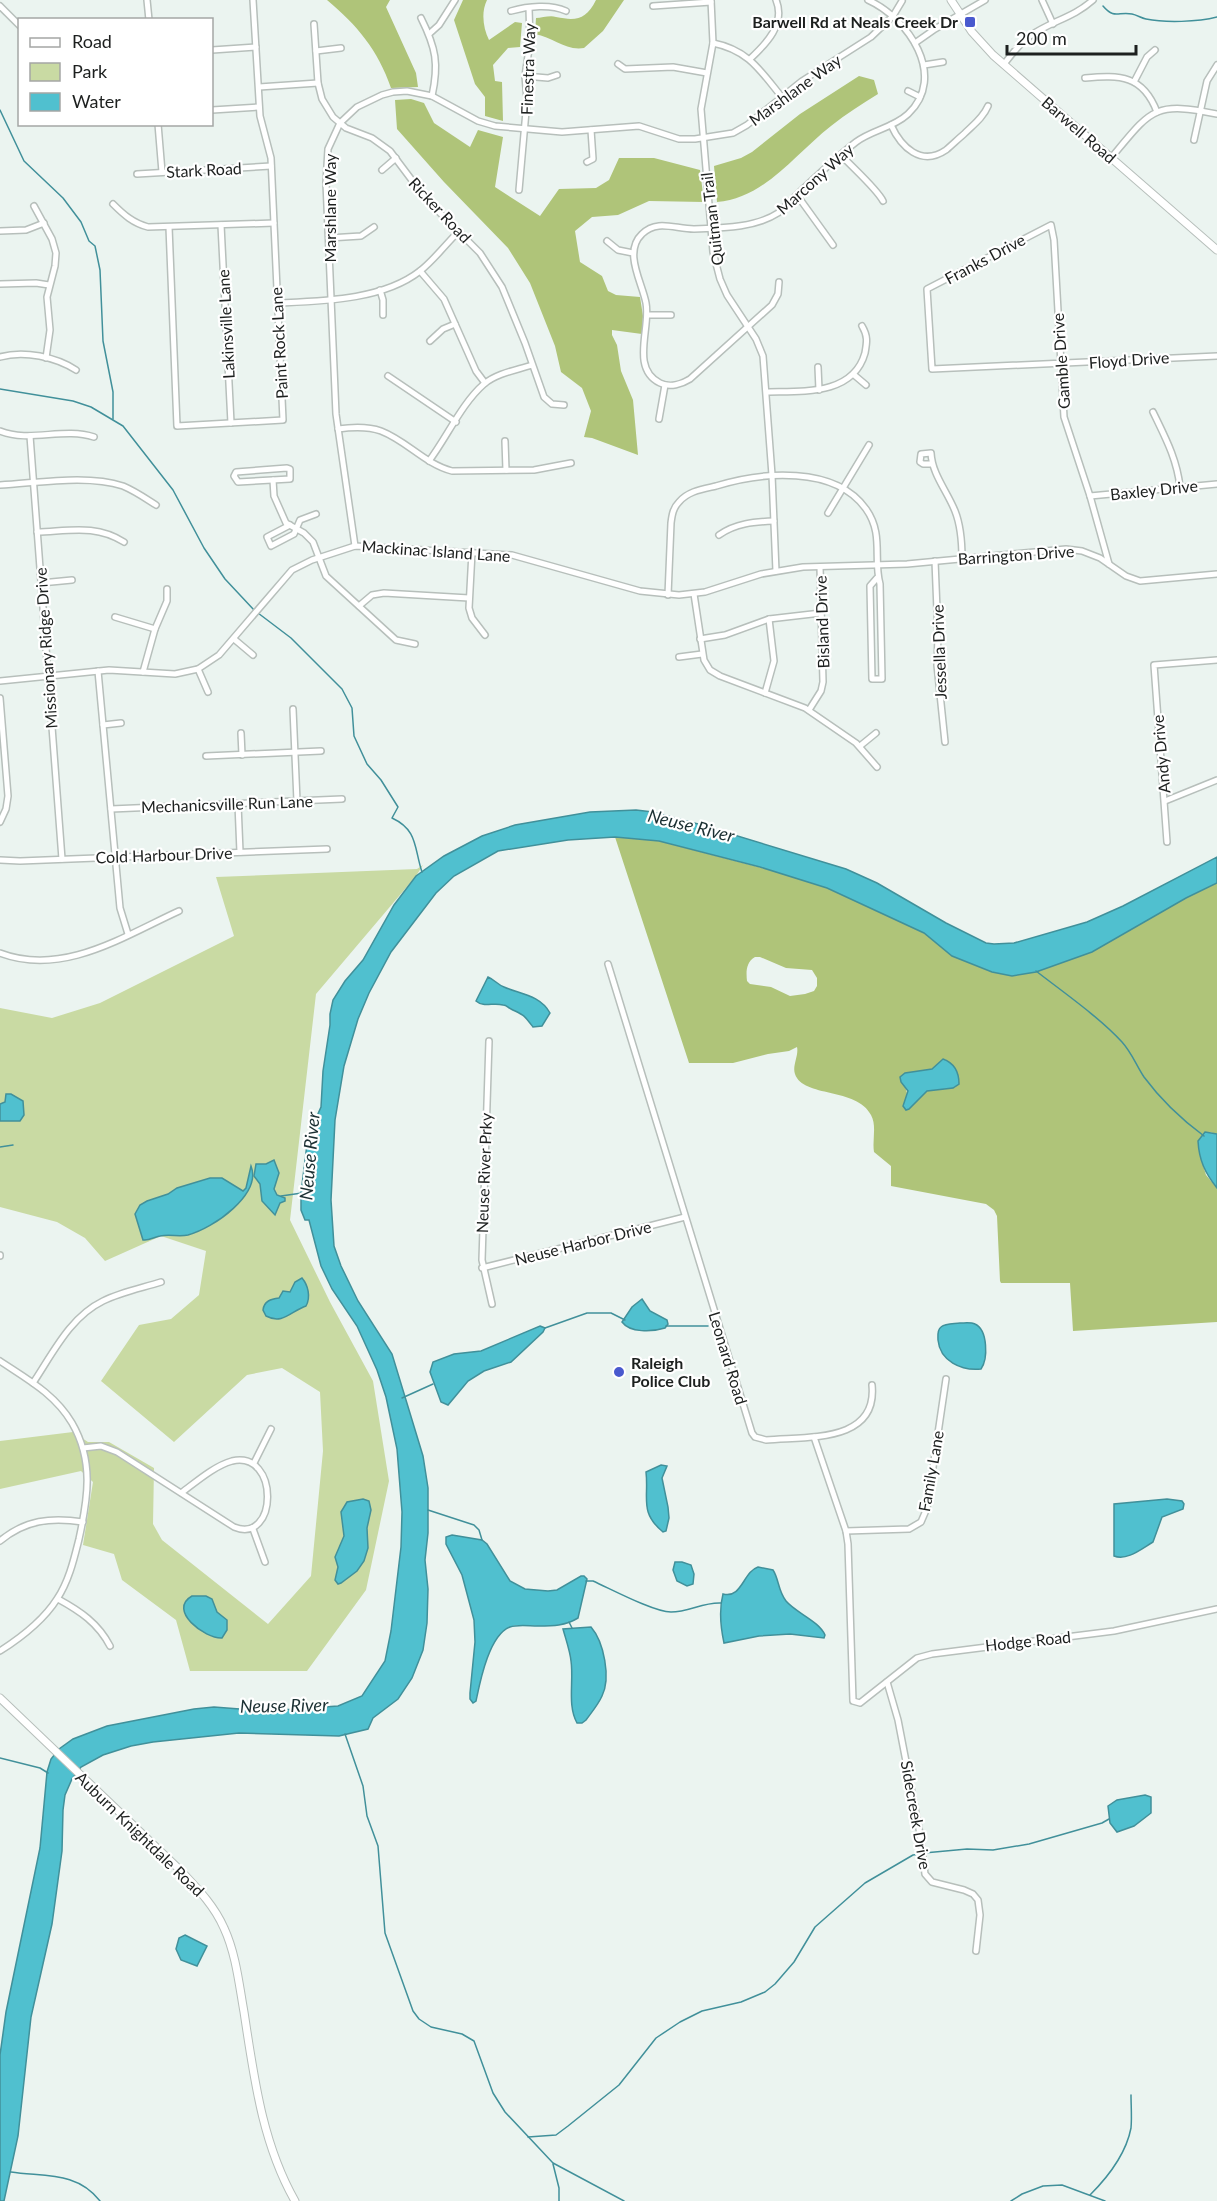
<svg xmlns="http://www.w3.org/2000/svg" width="1217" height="2201" font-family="Lato,sans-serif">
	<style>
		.green { fill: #c9daa3 }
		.forest { fill: #afc479; fill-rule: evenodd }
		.water { fill: #50c0cf; stroke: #41909a; stroke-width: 1.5 }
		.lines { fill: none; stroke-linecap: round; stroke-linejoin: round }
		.stream { stroke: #41909a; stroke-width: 1.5 }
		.minor-casing { stroke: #b7bfbb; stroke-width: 8 }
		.tertiary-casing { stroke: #b7bfbb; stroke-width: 9 }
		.minor { stroke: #fff; stroke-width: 5 }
		.tertiary { stroke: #fff; stroke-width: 7 }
		.poi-dot { fill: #4959ce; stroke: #fff; stroke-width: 2 }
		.labels { text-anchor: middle; stroke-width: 4.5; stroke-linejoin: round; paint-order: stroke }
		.poi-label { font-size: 16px; font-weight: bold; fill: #1d201f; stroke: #fff; text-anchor: end }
		.street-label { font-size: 16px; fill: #1d201f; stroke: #fff }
		.water-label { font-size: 18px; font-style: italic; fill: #1c3033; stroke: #fff }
	</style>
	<rect width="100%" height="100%" fill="#ebf4f0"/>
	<polygon class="green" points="423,865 416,876 316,994 290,1220 330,1302 373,1381 389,1481 366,1590 307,1671 190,1671 176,1620 122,1580 114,1554 83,1545 93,1482 81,1471 0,1489 0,1441 73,1432 88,1442 109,1442 154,1468 153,1524 162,1540 268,1624 311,1576 323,1451 320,1392 282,1368 247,1375 174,1442 101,1381 139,1325 171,1319 199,1295 206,1251 161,1236 105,1261 85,1238 57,1222 0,1207 0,1008 52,1018 100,1003 234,936 216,877 417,869"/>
	<g class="forest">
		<path d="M327,0H390L386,7L416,73L418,87L391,88C378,50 357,25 327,0Z"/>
		<path d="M463,0H487C481,12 483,28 489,40L515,22L522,23L520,47L508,48L493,65L495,81L502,82L503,121L485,116V97L475,84L454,20Z"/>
		<path d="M596,0H624L603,31L584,48C565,51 553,37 535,34L536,18C542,18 550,15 556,17C576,21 586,20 596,0Z"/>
		<path d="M859,76L874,80L878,94C862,104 846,114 831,126C795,154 765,198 717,202L714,166L741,158L752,152L800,114Z"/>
		<polygon points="411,99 424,103 434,123 470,147 478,130 503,137 495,187 540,216 559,189 596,188 609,180 619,158 654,158 700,170 704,202 649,201 618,215 592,217 575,231 580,262 602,276 608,291 616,295 640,297 643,316 642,334 612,330 612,335 617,345 621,371 633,400 638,455 592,438 584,437 591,411 582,388 561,372 555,346 530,283 508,248 444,182 397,129 395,100"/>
		<path d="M615,837L659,841L800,878L827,888L924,933L952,956L992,972L1012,976L1217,883V1134L1209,1132L1199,1152L1206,1175L1217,1188V1322L1073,1331L1070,1283H1001L1000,1281L997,1216L994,1210L986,1204L891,1186V1166L874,1152C872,1140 877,1126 871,1115C857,1087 803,1098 795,1074C792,1066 799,1055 797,1047L789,1051L768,1054L733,1063H689ZM755,957H760L786,968L812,970L817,978V986L814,991L805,994L790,996L771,987L750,984L747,981C746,972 746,962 755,957ZM943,1059L946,1060L956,1087L927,1091L909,1109L904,1103C911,1091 904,1088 900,1077L905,1073L932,1069Z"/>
	</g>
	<g class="water">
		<polygon points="636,810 653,812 698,824 846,869 877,883 946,923 986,943 994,944 1014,943 1087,922 1123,906 1217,857 1217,883 1186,898 1092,952 1036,972 1012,976 992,972 952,956 924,933 827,888 760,867 659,841 615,837 568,840 498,851 454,876 436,893 391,952 369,993 358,1019 344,1066 335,1120 331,1200 334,1246 341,1266 358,1301 392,1354 423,1456 428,1488 428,1533 425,1560 428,1589 427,1623 423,1650 412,1678 398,1699 373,1718 368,1729 339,1736 239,1733 153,1742 131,1746 103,1755 81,1767 72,1779 65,1795 63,1810 62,1851 52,1924 31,2017 18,2136 4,2201 0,2201 0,2055 6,2012 40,1848 47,1772 51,1759 59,1749 73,1739 107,1726 194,1709 214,1707 267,1711 338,1706 362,1696 385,1661 391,1631 401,1547 402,1512 397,1449 386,1397 377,1370 357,1326 332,1289 321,1266 309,1220 305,1220 301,1210 301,1193 308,1136 321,1107 323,1071 330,1025 330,1014 333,1000 345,981 363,960 394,905 416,876 444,856 482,836 515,825 590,812"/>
		<path d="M488,977C495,980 498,985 504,987C520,994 540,995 550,1013L542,1026L533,1027C523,1014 525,1016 511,1009C508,1008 507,1005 503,1005C493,1002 484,1008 476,1001Z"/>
		<path d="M943,1059C954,1063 959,1072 959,1084L953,1088L927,1091L909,1109L906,1110L903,1106L908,1091L901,1082L900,1077L905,1073L932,1069Z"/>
		<polygon points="6,1094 11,1094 23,1101 24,1115 20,1121 0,1121 0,1104 5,1102"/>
		<path d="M1205,1132L1217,1134V1188C1205,1173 1199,1160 1198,1141Z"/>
		<polygon points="274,1160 279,1173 274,1189 277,1195 285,1198 285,1201 280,1203 275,1215 262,1201 260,1184 254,1176 256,1164 266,1164"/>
		<path d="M251,1166C262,1194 214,1228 188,1235C179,1237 170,1234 160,1236C154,1237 149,1241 143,1240L135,1214L140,1205L147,1201L168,1194L177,1188L210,1178H222L243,1191L246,1188Z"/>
		<path d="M302,1278C308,1285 311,1297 306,1306C291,1311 283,1325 266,1316L263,1310C264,1301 271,1299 279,1298L283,1291L290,1292L295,1282Z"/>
		<path d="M642,1299L650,1311L667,1320L668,1324L665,1328C652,1332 630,1333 622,1322L632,1307Z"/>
		<path d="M960,1323C965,1323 971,1322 975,1324C988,1330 988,1359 981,1369C961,1371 940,1361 938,1340C938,1335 937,1330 941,1327C946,1323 954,1324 960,1323Z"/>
		<polygon points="540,1326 545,1328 543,1332 511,1362 484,1371 468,1381 448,1405 441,1402 430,1372 433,1362 454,1354 481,1351"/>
		<path d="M661,1465L667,1466L662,1478L668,1507L669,1518L666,1531L663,1532C639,1512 649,1498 646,1472Z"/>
		<polygon points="363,1499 369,1501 371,1510 367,1528 368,1548 364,1561 357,1571 341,1583 338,1584 335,1580 338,1567 335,1557 344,1536 341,1512 347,1502"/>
		<path d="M1167,1499L1182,1501L1184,1504L1183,1509L1162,1517L1153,1542C1141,1549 1127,1561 1114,1556V1504Z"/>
		<path d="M452,1535L482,1540L487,1544L510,1581L525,1589L548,1591L557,1590L581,1576H584L587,1579L578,1618C565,1626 553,1626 538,1626C529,1626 518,1624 510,1627C489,1635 480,1682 476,1701L473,1703L470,1699V1693L475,1642L474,1620L462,1575L446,1544V1537Z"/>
		<polygon points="675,1562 682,1562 691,1565 694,1574 693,1584 687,1586 677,1581 673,1570"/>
		<path d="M758,1567L773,1570C779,1579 778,1591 786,1601C796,1613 819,1621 825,1635L824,1638L790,1634L759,1636L724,1643C721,1629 719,1609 723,1594C742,1599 743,1572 758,1567Z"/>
		<path d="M192,1596H206L212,1599L217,1612L227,1620V1630L222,1638C205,1639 167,1610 192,1596Z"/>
		<path d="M591,1627C604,1642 611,1678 602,1696C598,1705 591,1713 586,1720L582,1723H577C567,1705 574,1681 571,1661C570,1651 566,1640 563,1629Z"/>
		<polygon points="1145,1795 1151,1797 1151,1813 1134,1826 1117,1832 1110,1823 1108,1806 1117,1800"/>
		<polygon points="185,1935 207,1946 197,1966 181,1960 176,1949 179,1938"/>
	</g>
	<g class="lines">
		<g class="stream">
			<path d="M1103,6C1115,20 1118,11 1132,14C1137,15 1141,18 1146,19C1165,23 1198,22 1217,17"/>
			<polyline points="0,110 24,161 63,198 81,222 89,241 95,246 100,270 103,341 113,392 113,419"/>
			<polyline points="0,389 73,401 91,407 123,426 173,490 204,548 225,579 254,610"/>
			<path d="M258,613L291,638L342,689L352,708L354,736L367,764L381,780L398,807L392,818C418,830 414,848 422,872"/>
			<path d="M1036,971C1063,992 1099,1017 1122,1042C1132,1053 1136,1065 1144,1077C1161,1100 1181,1119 1204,1136"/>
			<polyline points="0,1147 13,1145"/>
			<polyline points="281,1196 302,1193"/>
			<polyline points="666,1326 708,1326"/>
			<polyline points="545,1328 587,1313 611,1313 625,1320"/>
			<polyline points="402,1398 433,1384"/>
			<polyline points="428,1510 474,1525 479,1530 482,1540"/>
			<path d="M586,1581H593C611,1589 654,1612 671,1612C689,1612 703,1602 721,1603"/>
			<polyline points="569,1622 572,1628"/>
			<polyline points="345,1734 363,1786 367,1816 378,1846 385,1933 413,2011 419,2019 431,2027 462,2034 474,2041 493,2093 505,2112 553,2163 624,2201"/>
			<polyline points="0,1758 40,1768 48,1773"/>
			<polyline points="924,1853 967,1849 993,1850 1029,1844 1102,1823 1109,1819"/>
			<polyline points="528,2137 556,2135 568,2126 619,2085 656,2038 680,2022 702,2011 741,2002 765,1992 775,1984 794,1962 815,1927 865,1883 913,1855 920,1854"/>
			<polyline points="553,2164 559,2188 559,2201"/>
			<path d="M11,2172C44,2177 77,2171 100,2201"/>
			<path d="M1090,2195C1108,2177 1126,2154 1131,2128C1132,2117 1131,2105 1131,2095"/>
			<polyline points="1011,2201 1022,2194 1043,2186 1062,2185 1105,2201"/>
		</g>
		<g class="minor-casing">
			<g id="minor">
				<polyline points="147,0 149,20"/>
				<polyline points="711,0 713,43 701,109 713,252 720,279 727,295 756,339 763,356 772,475 776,571"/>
				<polyline points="1042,0 1053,24"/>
				<polyline points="0,6 20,26"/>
				<polyline points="653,6 711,2"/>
				<path d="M511,11C528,6 551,4 566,11"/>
				<path d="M421,18C436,48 439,64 432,96"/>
				<polyline points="314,24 318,83 322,99 333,117 346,128 372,138 390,151 426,199 480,253 502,287 525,343 544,397 552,404 564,405"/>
				<polyline points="429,34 439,25 455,0"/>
				<path d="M713,43C748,50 760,70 781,96"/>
				<polyline points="915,43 935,29 985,0"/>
				<polyline points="212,50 256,47"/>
				<polyline points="316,51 341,48"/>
				<path d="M750,59C766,44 786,24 776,0"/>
				<polyline points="618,64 625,69 673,67 707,73"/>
				<path d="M1004,64C1012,54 1020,43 1030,36C1051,21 1073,18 1093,0"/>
				<polyline points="924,65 943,62"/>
				<polyline points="525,76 548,78 557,75"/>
				<path d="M1085,78C1120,75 1143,75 1157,112"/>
				<polyline points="1134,82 1147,57 1155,50"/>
				<polyline points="259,87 318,83"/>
				<polyline points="908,91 920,97"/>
				<polyline points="212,110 259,107"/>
				<polyline points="158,124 162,172"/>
				<path d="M891,125C901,147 921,167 946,150C952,145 958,139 964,134C973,125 983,118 988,106"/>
				<polyline points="1194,140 1207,81 1217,65"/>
				<path d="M841,155C852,167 877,189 883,201"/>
				<path d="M1111,158C1151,110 1153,101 1217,114"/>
				<polyline points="587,162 593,159 591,130"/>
				<polyline points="382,170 396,158"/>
				<polyline points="137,174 271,166"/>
				<polyline points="519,190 527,100 525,76 530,42 529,8"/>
				<polyline points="797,195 833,245"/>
				<path d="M113,204C124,215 133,223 148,227L274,223"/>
				<polyline points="34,206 52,239 56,253 55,266 47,297 50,330 46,358"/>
				<polyline points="221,225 231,423"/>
				<polyline points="169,227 177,426 283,420 271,158 260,116 253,0"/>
				<polyline points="0,231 26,230 44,223"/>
				<polyline points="329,238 361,236 374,227"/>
				<polyline points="607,241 618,250 633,253"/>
				<polyline points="420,271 444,299 476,371 485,383"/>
				<path d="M779,282L778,294L772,305L690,379C682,384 670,388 660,383C630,368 651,328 646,303C642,282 623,252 642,234C657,219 675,229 694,229C721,228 755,228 778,213C803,189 829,163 856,142C872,130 893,128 908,114C948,76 908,18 868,0"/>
				<polyline points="0,284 36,283 49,285"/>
				<polyline points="380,290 383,300 383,315"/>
				<path d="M278,303C323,301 383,300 420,271C434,260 446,244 459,231"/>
				<polyline points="648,315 671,315"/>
				<polyline points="430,341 443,329 455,324"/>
				<path d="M0,357C24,350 56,357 76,370"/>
				<polyline points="818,367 819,390"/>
				<polyline points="853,374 866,385"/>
				<polyline points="388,376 456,422"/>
				<path d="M767,392C801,391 853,396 865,353C867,342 868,336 862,326"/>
				<path d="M1153,412C1165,437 1177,459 1180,487"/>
				<polyline points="659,419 665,385"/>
				<path d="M338,429C352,427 367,426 381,431C407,441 425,464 452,471L534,470L571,463"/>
				<path d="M0,431C30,443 63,427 94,437"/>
				<polyline points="30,436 62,859"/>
				<polyline points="505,441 506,470"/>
				<path d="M429,461C447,437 462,403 484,384C497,373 517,370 532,365"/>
				<path d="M932,464H923L920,462L921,454L931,453C932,474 947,491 955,511C961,526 962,543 962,559"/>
				<polygon points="287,468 290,469 290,479 238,482 234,476 236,472"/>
				<polyline points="273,480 274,496 286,523 304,533 313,542 326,576 396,640 415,644"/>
				<path d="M0,485C38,483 87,474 123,486C135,491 145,498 156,505"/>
				<polyline points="1090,496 1217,484"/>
				<polyline points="828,513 869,445"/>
				<polyline points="290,525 267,537 271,546 294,534 300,520 316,514"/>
				<path d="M37,532C69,531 96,524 124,542"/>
				<path d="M719,535C736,523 754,522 774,521"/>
				<polyline points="355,546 336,414 326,183 328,149 340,123 357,107 382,95 393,92 407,91 432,96 478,121 495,126 562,132 639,126 679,139 695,139 733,133 747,125 802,81 871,37 893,16 902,1"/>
				<polyline points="472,552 469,608 472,618 485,635"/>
				<polyline points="935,561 938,635 937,665 945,742"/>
				<polyline points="1109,564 1090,496 1064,417 1054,240 1051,225 927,289 932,369 1217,356"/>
				<polyline points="41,583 72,580"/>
				<polyline points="694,594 704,660 710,670 720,676 805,708 856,743 877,767"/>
				<path d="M668,595L671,523C672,515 673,508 679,502C688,491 703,489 716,486C761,472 835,465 866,509C884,534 873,559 880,584L882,679H872L870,586L877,578"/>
				<polyline points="359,606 372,595 384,593 469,598"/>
				<polyline points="115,617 155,629"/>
				<polyline points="234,639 253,655"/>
				<polyline points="700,639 725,635 769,619 821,613"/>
				<polyline points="679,657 702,654"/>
				<polyline points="198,669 208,692"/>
				<polyline points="98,671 120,908 128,934"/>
				<polyline points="143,672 155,629 167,601 167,589"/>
				<polyline points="0,681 109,670 175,674 198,669 219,655 292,570 312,560 355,546 512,555 640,591 679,595 705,592 761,574 803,567 907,564 1066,549 1082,551 1100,558 1126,576 1140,581 1217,574"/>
				<polyline points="765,693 774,661 769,619"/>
				<polyline points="0,698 8,796 6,809 0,822"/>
				<polyline points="293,709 297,801"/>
				<polyline points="809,710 821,691 823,682 820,567"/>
				<polyline points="103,725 121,723"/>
				<polyline points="241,733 242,755"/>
				<polyline points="860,746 876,733"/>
				<polyline points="206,756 321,751"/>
				<polyline points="1165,801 1217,780"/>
				<polyline points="238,804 240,852"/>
				<polyline points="111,809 342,799"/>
				<polyline points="1167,842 1154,665 1217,660"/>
				<polyline points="0,860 20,861 327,849"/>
				<path d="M0,953C63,977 124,936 179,911"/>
				<path d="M608,964L752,1433L755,1437L766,1440C805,1436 878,1444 872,1385"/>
				<polyline points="489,1041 482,1260 492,1304"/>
				<polyline points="0,1256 0,1255"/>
				<polyline points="482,1268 685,1217"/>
				<path d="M0,1361C27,1379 55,1394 72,1423C94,1461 88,1498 79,1539C74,1559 69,1581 57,1599C43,1621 22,1637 0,1651"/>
				<path d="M33,1383C53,1353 70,1317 103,1301C121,1292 142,1288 161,1282"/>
				<polyline points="814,1437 846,1531 848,1544 853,1701 860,1703 917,1658 932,1654 1114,1631 1217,1609"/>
				<path d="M83,1448L101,1446L117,1452L234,1527C278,1545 280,1450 232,1461C214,1466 196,1482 181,1493"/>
				<polyline points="254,1463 271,1429"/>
				<polyline points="253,1529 265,1562"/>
				<polyline points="846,1531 909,1529 921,1522 927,1508 946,1379"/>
				<path d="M0,1541C25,1520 51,1517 83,1522"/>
				<path d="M58,1599C80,1611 98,1623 110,1646"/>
				<polyline points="887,1682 898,1720 920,1834 925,1874 932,1882 964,1890 973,1894 978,1900 980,1915 976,1951"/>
			</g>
		</g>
		<g class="tertiary-casing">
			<g id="tertiary">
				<polyline points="951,0 972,32 993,55 1217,250"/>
				<path d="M0,1698L180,1870C197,1888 214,1905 224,1928C236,1954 239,1984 244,2012C254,2077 262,2143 295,2201"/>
			</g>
		</g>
		<use href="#minor" class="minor"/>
		<use href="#tertiary" class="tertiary"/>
	</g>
	<g class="poi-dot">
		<rect x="964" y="16" width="12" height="12" rx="3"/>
		<circle cx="619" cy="1372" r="6"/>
	</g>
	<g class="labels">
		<g class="poi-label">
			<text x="958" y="28">Barwell Rd at Neals Creek Dr</text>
			<text x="631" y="1369" text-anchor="start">Raleigh<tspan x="631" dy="18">Police Club</tspan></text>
		</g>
		<g class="street-label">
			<text transform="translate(528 69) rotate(-88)" y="6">Finestra Way</text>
			<text transform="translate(795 90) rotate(-36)" y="6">Marshlane Way</text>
			<text transform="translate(1079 130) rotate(41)" y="6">Barwell Road</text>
			<text transform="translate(204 170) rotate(-3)" y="6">Stark Road</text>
			<text transform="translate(815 179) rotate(-42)" y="6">Marcony Way</text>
			<text transform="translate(330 208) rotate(-90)" y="6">Marshlane Way</text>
			<text transform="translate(440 210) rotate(47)" y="6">Ricker Road</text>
			<text transform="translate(712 219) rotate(-97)" y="6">Quitman Trail</text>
			<text transform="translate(985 259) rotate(-28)" y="6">Franks Drive</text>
			<text transform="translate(226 324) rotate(-93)" y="6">Lakinsville Lane</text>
			<text transform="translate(279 343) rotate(-93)" y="6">Paint Rock Lane</text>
			<text transform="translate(1129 360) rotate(-4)" y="6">Floyd Drive</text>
			<text transform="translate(1061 361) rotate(-94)" y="6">Gamble Drive</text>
			<text transform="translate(1154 490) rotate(-6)" y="6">Baxley Drive</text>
			<text transform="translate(436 551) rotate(4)" y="6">Mackinac Island Lane</text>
			<text transform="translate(1016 555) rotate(-4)" y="6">Barrington Drive</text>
			<text transform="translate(822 622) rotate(-92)" y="6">Bisland Drive</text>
			<text transform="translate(46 648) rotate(-94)" y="6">Missionary Ridge Drive</text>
			<text transform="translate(939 652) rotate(-92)" y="6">Jessella Drive</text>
			<text transform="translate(1161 754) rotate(-95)" y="6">Andy Drive</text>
			<text transform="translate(227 804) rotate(-2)" y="6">Mechanicsville Run Lane</text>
			<text transform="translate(164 855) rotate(-2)" y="6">Cold Harbour Drive</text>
			<text transform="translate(484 1173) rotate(-88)" y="6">Neuse River Prky</text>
			<text transform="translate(583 1243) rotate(-14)" y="6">Neuse Harbor Drive</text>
			<text transform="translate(728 1358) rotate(73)" y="6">Leonard Road</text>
			<text transform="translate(931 1471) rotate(-80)" y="6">Family Lane</text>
			<text transform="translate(1028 1641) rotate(-6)" y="6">Hodge Road</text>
			<text transform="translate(916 1815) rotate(80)" y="6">Sidecreek Drive</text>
			<text transform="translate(140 1834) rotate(44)" y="6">Auburn Knightdale Road</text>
		</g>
		<g class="water-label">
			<text transform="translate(691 826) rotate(14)" y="6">Neuse River</text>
			<text transform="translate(310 1156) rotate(-85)" y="6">Neuse River</text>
			<text transform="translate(284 1706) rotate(-1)" y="6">Neuse River</text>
		</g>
	</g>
	<rect x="18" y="18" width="195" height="108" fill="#ffffff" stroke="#a5a6a5" stroke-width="1.5"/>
	<rect x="30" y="38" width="30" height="9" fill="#ffffff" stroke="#a5a6a5" stroke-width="1.5"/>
	<text x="72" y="48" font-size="18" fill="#1d201f">Road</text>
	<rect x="30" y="63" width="30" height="18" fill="#c9daa3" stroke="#a5a6a5" stroke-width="1.5"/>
	<text x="72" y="78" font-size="18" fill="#1d201f">Park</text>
	<rect x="30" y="93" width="30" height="18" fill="#50c0cf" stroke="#a5a6a5" stroke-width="1.5"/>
	<text x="72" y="108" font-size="18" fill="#1d201f">Water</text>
	<path d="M1007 45v9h129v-9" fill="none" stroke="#1d201f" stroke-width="3"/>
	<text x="1016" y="45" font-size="18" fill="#1d201f" stroke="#ffffff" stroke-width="4.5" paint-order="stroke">200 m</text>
</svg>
